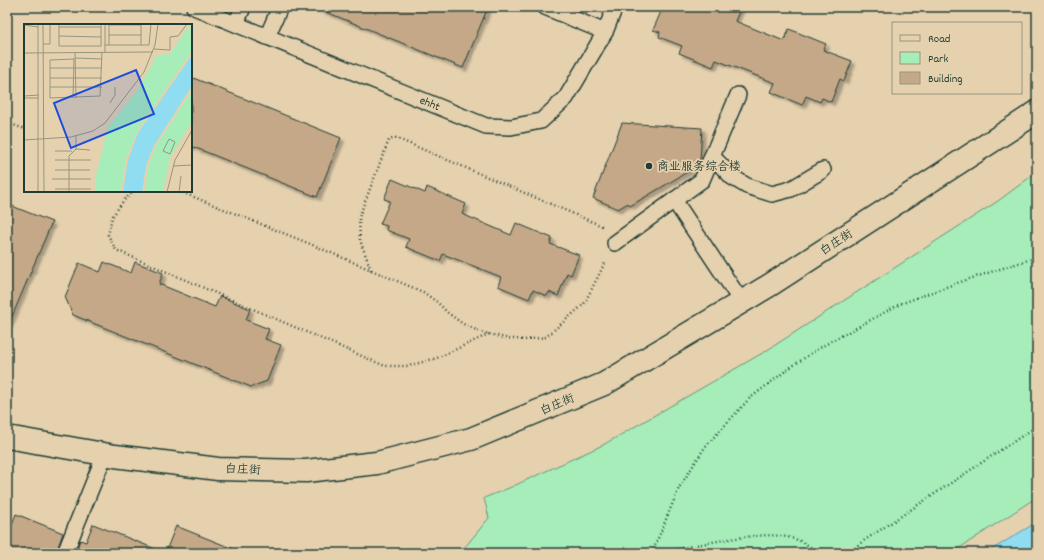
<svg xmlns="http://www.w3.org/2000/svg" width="1044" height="560" font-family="Dekko,'LXGW WenKai TC',sans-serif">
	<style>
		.green { fill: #a6edba; stroke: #629577 }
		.water { fill: #90dcf1; stroke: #639ca5 }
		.building { fill: #c5a887; stroke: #1f3d34; filter: url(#shadow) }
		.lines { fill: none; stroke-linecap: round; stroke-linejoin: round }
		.service-casing { stroke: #1f3d34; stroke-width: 18 }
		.minor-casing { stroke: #1f3d34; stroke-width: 25 }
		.path { stroke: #1f3d34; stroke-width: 2.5; stroke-dasharray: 1 3; stroke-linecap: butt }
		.service { stroke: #e6d1af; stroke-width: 15 }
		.minor { stroke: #e6d1af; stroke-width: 22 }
		.poi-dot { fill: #1f3d34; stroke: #e6d1af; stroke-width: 1.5 }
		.labels { text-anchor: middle; stroke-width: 3.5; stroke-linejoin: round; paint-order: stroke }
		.street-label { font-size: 12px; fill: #1f3d34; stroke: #e6d1af }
		.poi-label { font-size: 12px; fill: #1f3d34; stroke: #e6d1af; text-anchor: start }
		.inset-road { fill: none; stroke: #96967e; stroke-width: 1 }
		.view { fill: #1d4ed8; fill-opacity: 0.15; stroke: #1d4ed8; stroke-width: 2 }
		.inset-edge { fill: none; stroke: #1f3d34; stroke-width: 2 }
	</style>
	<defs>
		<filter id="shadow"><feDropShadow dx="3.5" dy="3.5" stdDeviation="1" flood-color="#0004"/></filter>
	</defs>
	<rect width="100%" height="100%" fill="#e6d1af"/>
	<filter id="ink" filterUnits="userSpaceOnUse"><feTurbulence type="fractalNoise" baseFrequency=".025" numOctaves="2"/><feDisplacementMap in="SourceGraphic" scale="8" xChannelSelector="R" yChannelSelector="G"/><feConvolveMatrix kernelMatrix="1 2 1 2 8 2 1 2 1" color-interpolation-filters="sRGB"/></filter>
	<g filter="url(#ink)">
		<polygon class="green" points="1037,172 1037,497 952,553 460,553 489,518 484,498 509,488 603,445 766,351 998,201"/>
		<polygon class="water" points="1037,522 1037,553 986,553"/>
		<g class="building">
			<polygon points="314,7 488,7 463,68"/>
			<polygon points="663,7 741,7 735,21 784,41 789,29 826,44 823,50 852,61 844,81 840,79 831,102 822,98 820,102 806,96 802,105 771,92 775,83 716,60 713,67 679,53 682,46 659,37 660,32 653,30"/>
			<polygon points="191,77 341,138 317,197 191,146"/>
			<polygon points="622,123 702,128 700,161 699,165 630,206 628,203 618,209 593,198"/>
			<polygon points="392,179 425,193 427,187 466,204 462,214 511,235 516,223 552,238 550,244 579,255 571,275 567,273 558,296 549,292 547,296 533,290 529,299 498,286 501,277 443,254 440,261 406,247 409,239 386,230 387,226 380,224 390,201 384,199"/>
			<polygon points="7,204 52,222 8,326 7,325"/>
			<polygon points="104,262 131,273 135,262 163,273 159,284 215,307 220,296 250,309 246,320 269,329 265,339 281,345 267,381 251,387 73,315 65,297 79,263 100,272"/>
			<polygon points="16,514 63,533 56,553 7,553 7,537"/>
			<polygon points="93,524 163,552 163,553 75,553 80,540 86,542"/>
			<polygon points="176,526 241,552 240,553 165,553"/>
		</g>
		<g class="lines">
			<g class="service-casing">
				<g id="service">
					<polyline points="194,7 486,126 511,127 541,121 566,98 605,32 615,7"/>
					<polyline points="545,7 605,32"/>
					<polyline points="236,24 243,7"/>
					<polyline points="267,37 280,7"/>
					<polyline points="712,156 732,177 747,186 772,194 791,189 823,170"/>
					<polyline points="674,200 741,301"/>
					<polyline points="615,243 702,180 738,95"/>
					<polyline points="65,553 105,454"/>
				</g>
			</g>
			<g class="minor-casing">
				<polyline id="minor" points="7,437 115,456 218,469 306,471 377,463 471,439 604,384 770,285 1037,112"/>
			</g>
			<g class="path">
				<polyline points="7,123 25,129"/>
				<polyline points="134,191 124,200 112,217 108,235 116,250 385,366 408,366 437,358 489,334"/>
				<polyline points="179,191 308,243 423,292 437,302 448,313 463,324 481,332 505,338 525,340 546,337 584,304 606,261"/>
				<polyline points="371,270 360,240 359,217 389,140 396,138 602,226"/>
				<polyline points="652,553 679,488 705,447 749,399 788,369 819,348 900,304 957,283 1037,257"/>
				<path d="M662,553C685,547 706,543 729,539C759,535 794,529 817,553"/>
				<polyline points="848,553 862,542 1037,426"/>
			</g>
			<use href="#service" class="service"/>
			<use href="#minor" class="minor"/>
		</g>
	</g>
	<circle class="poi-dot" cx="649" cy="166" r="4"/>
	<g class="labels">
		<g class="street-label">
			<text transform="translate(430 103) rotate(22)" y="4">ehht</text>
			<text transform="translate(836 242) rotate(-33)" y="4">白庄街</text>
			<text transform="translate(557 404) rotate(-23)" y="4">白庄街</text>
			<text transform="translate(243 469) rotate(2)" y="4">白庄街</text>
		</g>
		<g class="poi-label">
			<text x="657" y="170">商业服务综合楼</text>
		</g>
	</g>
	<g transform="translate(24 24)">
		<rect width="168" height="168" fill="#e6d1af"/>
		<path d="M166,0L168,27L114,106L102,135L97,168H72V151L84,103L115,64L133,31L146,30ZM168,67V98L146,134L139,168H121L124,143L131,123Z" fill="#a6edba"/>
		<path d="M168,31V62L129,123L122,142L118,168H99L104,136L114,109Z" fill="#90dcf1"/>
		<path class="inset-road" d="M19,0L20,168M35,0V22H77M77,0V22M81,0V28M85,0V21M117,0V21M0,1L14,3M85,1H117M35,3H77M85,11H117M35,12L77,13M19,20H26V0M81,21H125L127,0M130,25L146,26V13L154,12L163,0M51,28L52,74M0,29L129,28M51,34L78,35M50,35L26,36V74L76,72L78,28M26,44H78M26,54H78M26,63H78M0,72L15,71M0,74H15M49,74L50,34M86,79L91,71V63M145,115L151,118L146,130L139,127ZM0,116L47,113L69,107L81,99L120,48L131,21L134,0M52,125L66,126M31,127H48M31,136H67M149,142L168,141M31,146H66M28,155H67M31,165H67M14,168V0M45,168V132L52,125V112M143,168L151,136L168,106M155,168L157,152"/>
		<path class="view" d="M112,46L130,90L47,124L30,79Z"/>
		<rect width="168" height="168" class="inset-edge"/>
	</g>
	<rect width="1044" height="560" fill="none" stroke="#e6d1af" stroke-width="24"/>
	<rect x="12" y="12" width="1020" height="536" fill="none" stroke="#1f3d34" stroke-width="1.5" filter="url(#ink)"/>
	<rect x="892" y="22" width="130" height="72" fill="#e6d1af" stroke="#96967e"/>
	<rect x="900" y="35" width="20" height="6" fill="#e6d1af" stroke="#96967e"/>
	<text x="928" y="42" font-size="12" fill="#1f3d34">Road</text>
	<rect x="900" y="52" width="20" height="12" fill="#a6edba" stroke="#96967e"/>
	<text x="928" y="62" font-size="12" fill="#1f3d34">Park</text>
	<rect x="900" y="72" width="20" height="12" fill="#c5a887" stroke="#96967e"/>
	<text x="928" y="82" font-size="12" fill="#1f3d34">Building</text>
</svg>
